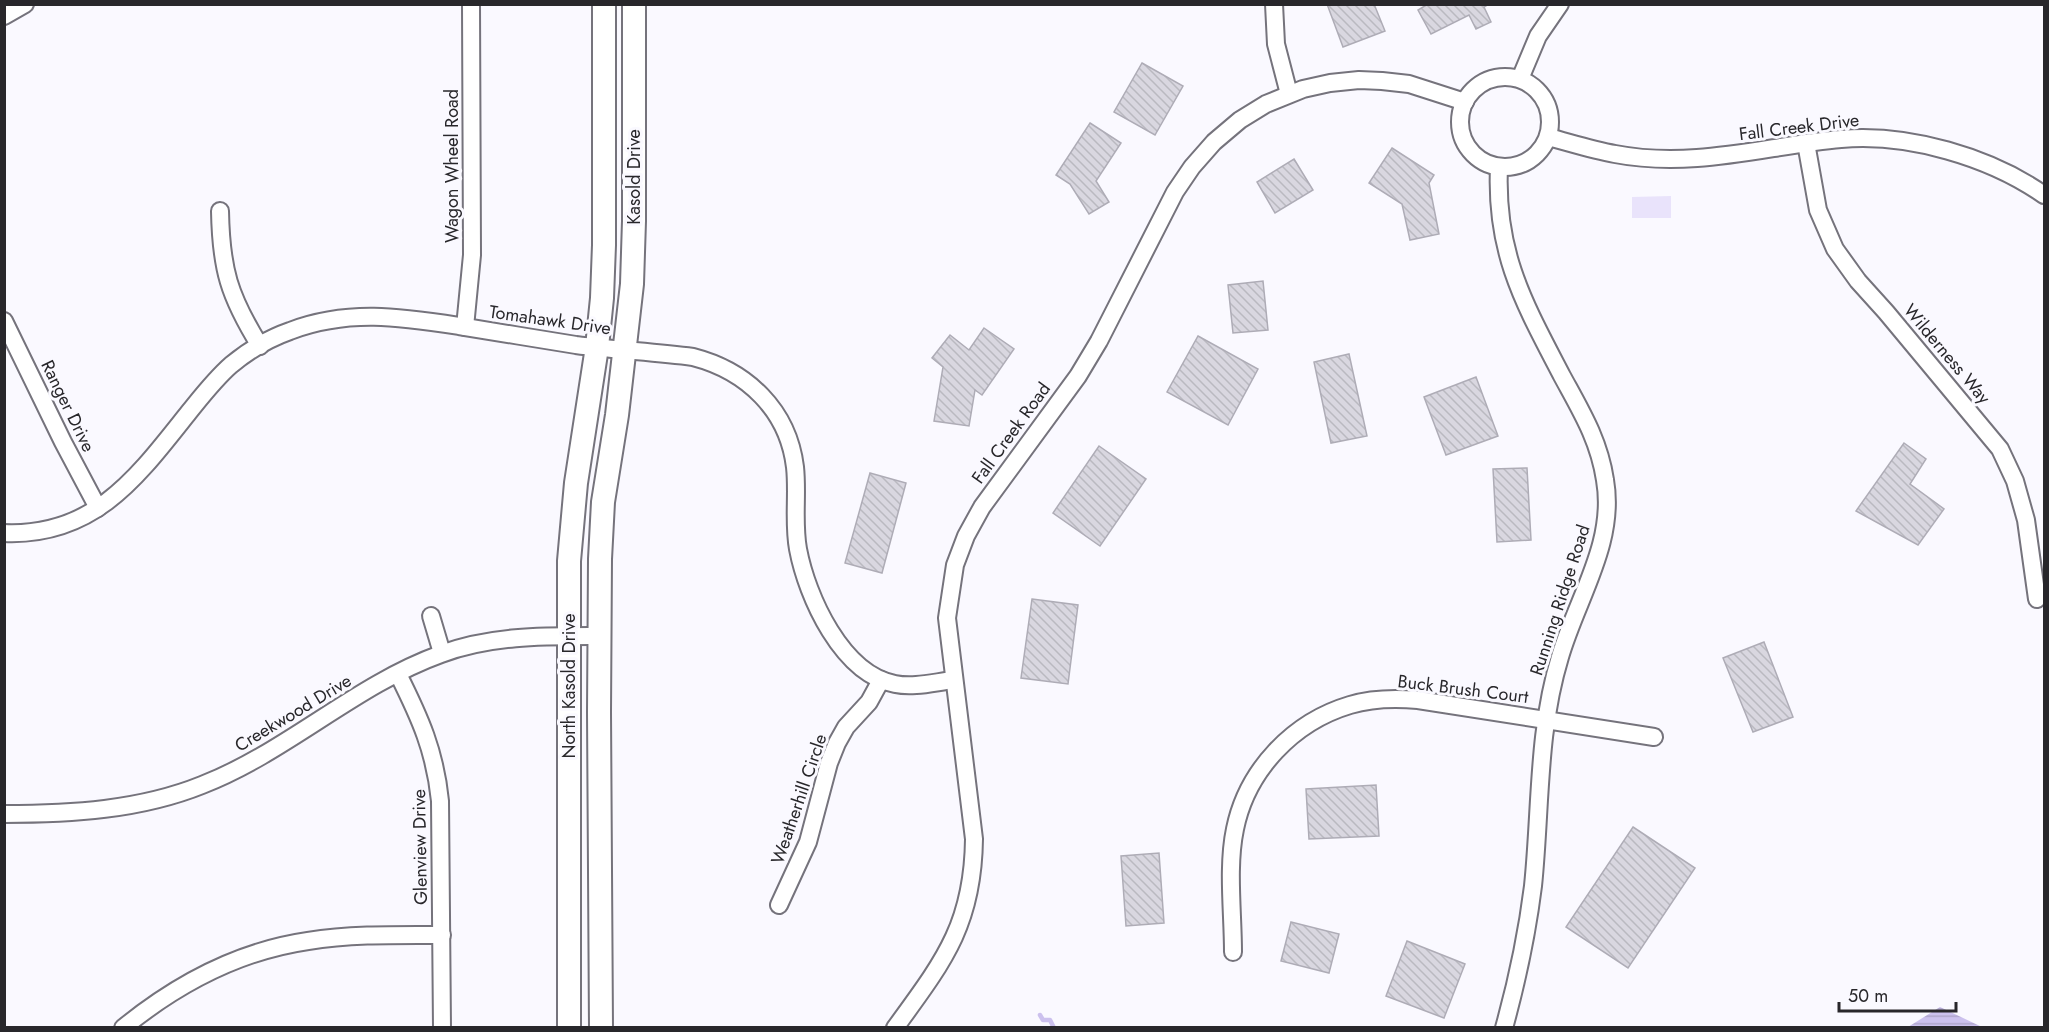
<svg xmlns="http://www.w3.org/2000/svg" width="2049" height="1032" font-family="Jost,sans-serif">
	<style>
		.green { fill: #e9e3fb }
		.water { fill: url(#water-rules) }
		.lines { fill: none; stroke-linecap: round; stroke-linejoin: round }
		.stream { stroke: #ccc1ee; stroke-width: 4.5 }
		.building { fill: url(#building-back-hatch); stroke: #aeacb6; stroke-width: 1.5 }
		.minor-casing { stroke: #75737c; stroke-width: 20 }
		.secondary-casing { stroke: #75737c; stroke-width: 26 }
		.minor { stroke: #fff; stroke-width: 16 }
		.secondary { stroke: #fff; stroke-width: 22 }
		.labels { text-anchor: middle; stroke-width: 6; stroke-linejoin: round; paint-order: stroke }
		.street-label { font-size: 18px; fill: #28272b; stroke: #faf9ff }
	</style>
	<defs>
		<pattern id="water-rules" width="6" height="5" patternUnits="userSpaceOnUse" patternTransform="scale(1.5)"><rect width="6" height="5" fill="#ccc1ee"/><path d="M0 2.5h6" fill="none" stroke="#afa6cc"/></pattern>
		<pattern id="building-back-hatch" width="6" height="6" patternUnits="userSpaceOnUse" patternTransform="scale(1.5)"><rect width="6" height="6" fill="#d9d7e0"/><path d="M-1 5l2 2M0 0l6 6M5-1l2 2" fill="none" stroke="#bab9c0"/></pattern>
	</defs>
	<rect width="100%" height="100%" fill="#faf9ff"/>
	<polygon class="green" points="1671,196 1671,218 1632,218 1632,197"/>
	<polygon class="water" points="1940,1007 1982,1027 1908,1027"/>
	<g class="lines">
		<polyline class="stream" points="1040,1015 1043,1020 1050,1020 1054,1028"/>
	</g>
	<g class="building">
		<polygon points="1327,4 1374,4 1385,31 1343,47"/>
		<polygon points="1428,4 1489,4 1484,7 1491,22 1476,29 1469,15 1431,34 1418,10"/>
		<polygon points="1142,63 1183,86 1155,135 1114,112"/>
		<polygon points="1090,123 1121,143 1096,181 1109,202 1089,214 1070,184 1056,175"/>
		<polygon points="1392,148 1434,175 1429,183 1439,234 1410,240 1402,204 1369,183"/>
		<polygon points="1294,159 1313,190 1275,213 1257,182"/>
		<polygon points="1263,281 1268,330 1233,333 1228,285"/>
		<polygon points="984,328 1014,349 982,395 975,390 969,426 934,421 943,367 932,358 950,335 969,350"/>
		<polygon points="1198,336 1258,369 1228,425 1167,392"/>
		<polygon points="1349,354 1367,436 1331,443 1314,362"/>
		<polygon points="1476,377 1498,436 1446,455 1424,397"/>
		<polygon points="1904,443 1926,459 1910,484 1944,509 1918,545 1856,511"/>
		<polygon points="1099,446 1146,479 1100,546 1053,513"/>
		<polygon points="1527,468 1531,540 1497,542 1493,469"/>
		<polygon points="870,473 906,483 882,573 845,563"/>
		<polygon points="1032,599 1078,605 1068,684 1021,678"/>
		<polygon points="1764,642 1793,717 1753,732 1723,658"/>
		<polygon points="1376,785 1379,836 1309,839 1306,789"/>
		<polygon points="1633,827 1695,868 1628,968 1566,927"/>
		<polygon points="1159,853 1164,923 1126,926 1121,856"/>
		<polygon points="1291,922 1339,934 1329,973 1281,961"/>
		<polygon points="1407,941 1465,964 1444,1018 1386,996"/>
	</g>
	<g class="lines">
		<g class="minor-casing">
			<g id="minor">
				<polyline points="1274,4 1276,44 1289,94"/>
				<polyline points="4,16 25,4"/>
				<circle cx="1505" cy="122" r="45"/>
				<polyline points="1520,79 1538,36 1560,4"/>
				<path d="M1548,137C1571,143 1592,150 1615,154C1641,159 1670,160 1697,158C1745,155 1793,143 1841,139C1908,133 1990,157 2044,195"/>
				<polyline points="1806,143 1818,210 1835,249 1858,281 1886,312 2000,449 2015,481 2026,520 2037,599"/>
				<path d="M1499,167C1495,253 1524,303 1562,376C1581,411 1599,440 1605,480C1616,543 1577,598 1560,657C1537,732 1541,809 1533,886C1527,934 1517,981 1504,1028"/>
				<path d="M220,211C221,269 229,296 260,346"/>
				<polyline points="4,321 63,442 98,508"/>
				<polyline points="465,327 472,255 471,4"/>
				<path d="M4,533C95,537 138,476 189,412C202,396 215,379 231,365C248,351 270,338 290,331C348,309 400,317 459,326C498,332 537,339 576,345C614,350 654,352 693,357C747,371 788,410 795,467C798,494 793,522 798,549C807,597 842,674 895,684C914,688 935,682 954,680"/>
				<polyline points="431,616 442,653"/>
				<path d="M398,674C420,718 435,751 440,801L442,1028"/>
				<path d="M4,814C71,814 140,810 202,785C287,752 355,685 441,654C491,635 547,636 599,636"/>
				<polyline points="779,905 808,842 829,763 837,743 846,727 869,702 881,680"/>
				<path d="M1233,952C1233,913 1227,867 1235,829C1247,770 1293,722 1350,705C1373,698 1395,698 1418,700L1654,737"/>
				<path d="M123,1028C177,984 239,951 308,941C352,934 397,935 442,935"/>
				<path d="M895,1028C943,962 973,925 974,839L947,618L955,565L966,536L982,507L1078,376L1099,341L1175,192L1192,167L1214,142L1240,120L1266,104L1303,89L1330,83L1359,80L1382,81L1409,84L1465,102"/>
			</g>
		</g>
		<g class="secondary-casing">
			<g id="secondary">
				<polyline points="569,1028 569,561 576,483 597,347 602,298 604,245 604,4"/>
				<polyline points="601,1028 599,712 600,559 603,502 617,415 632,284 634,221 634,4"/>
			</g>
		</g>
		<use href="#minor" class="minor"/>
		<use href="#secondary" class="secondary"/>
	</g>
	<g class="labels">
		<g class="street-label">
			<text transform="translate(1799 127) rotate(-7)" y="6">Fall Creek Drive</text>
			<text transform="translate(452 166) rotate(-90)" y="6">Wagon Wheel Road</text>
			<text transform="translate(634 177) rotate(-90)" y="6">Kasold Drive</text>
			<text transform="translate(550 320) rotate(8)" y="6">Tomahawk Drive</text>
			<text transform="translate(1947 354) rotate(50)" y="6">Wilderness Way</text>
			<text transform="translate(68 406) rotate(64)" y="6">Ranger Drive</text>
			<text transform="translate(1011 433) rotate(-54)" y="6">Fall Creek Road</text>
			<text transform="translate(1560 600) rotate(-72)" y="6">Running Ridge Road</text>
			<text transform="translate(569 686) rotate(-90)" y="6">North Kasold Drive</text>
			<text transform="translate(1463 689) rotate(7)" y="6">Buck Brush Court</text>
			<text transform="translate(293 713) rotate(-31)" y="6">Creekwood Drive</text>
			<text transform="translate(799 799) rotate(-71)" y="6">Weatherhill Circle</text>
			<text transform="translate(420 847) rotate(-91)" y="6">Glenview Drive</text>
		</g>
	</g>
	<rect width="2049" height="1032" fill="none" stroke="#28272b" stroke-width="12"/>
	<path d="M1839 1002v9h117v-9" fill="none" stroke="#28272b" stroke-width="3"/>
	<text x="1848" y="1002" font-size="18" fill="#28272b" stroke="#faf9ff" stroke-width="4.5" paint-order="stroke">50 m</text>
</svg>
